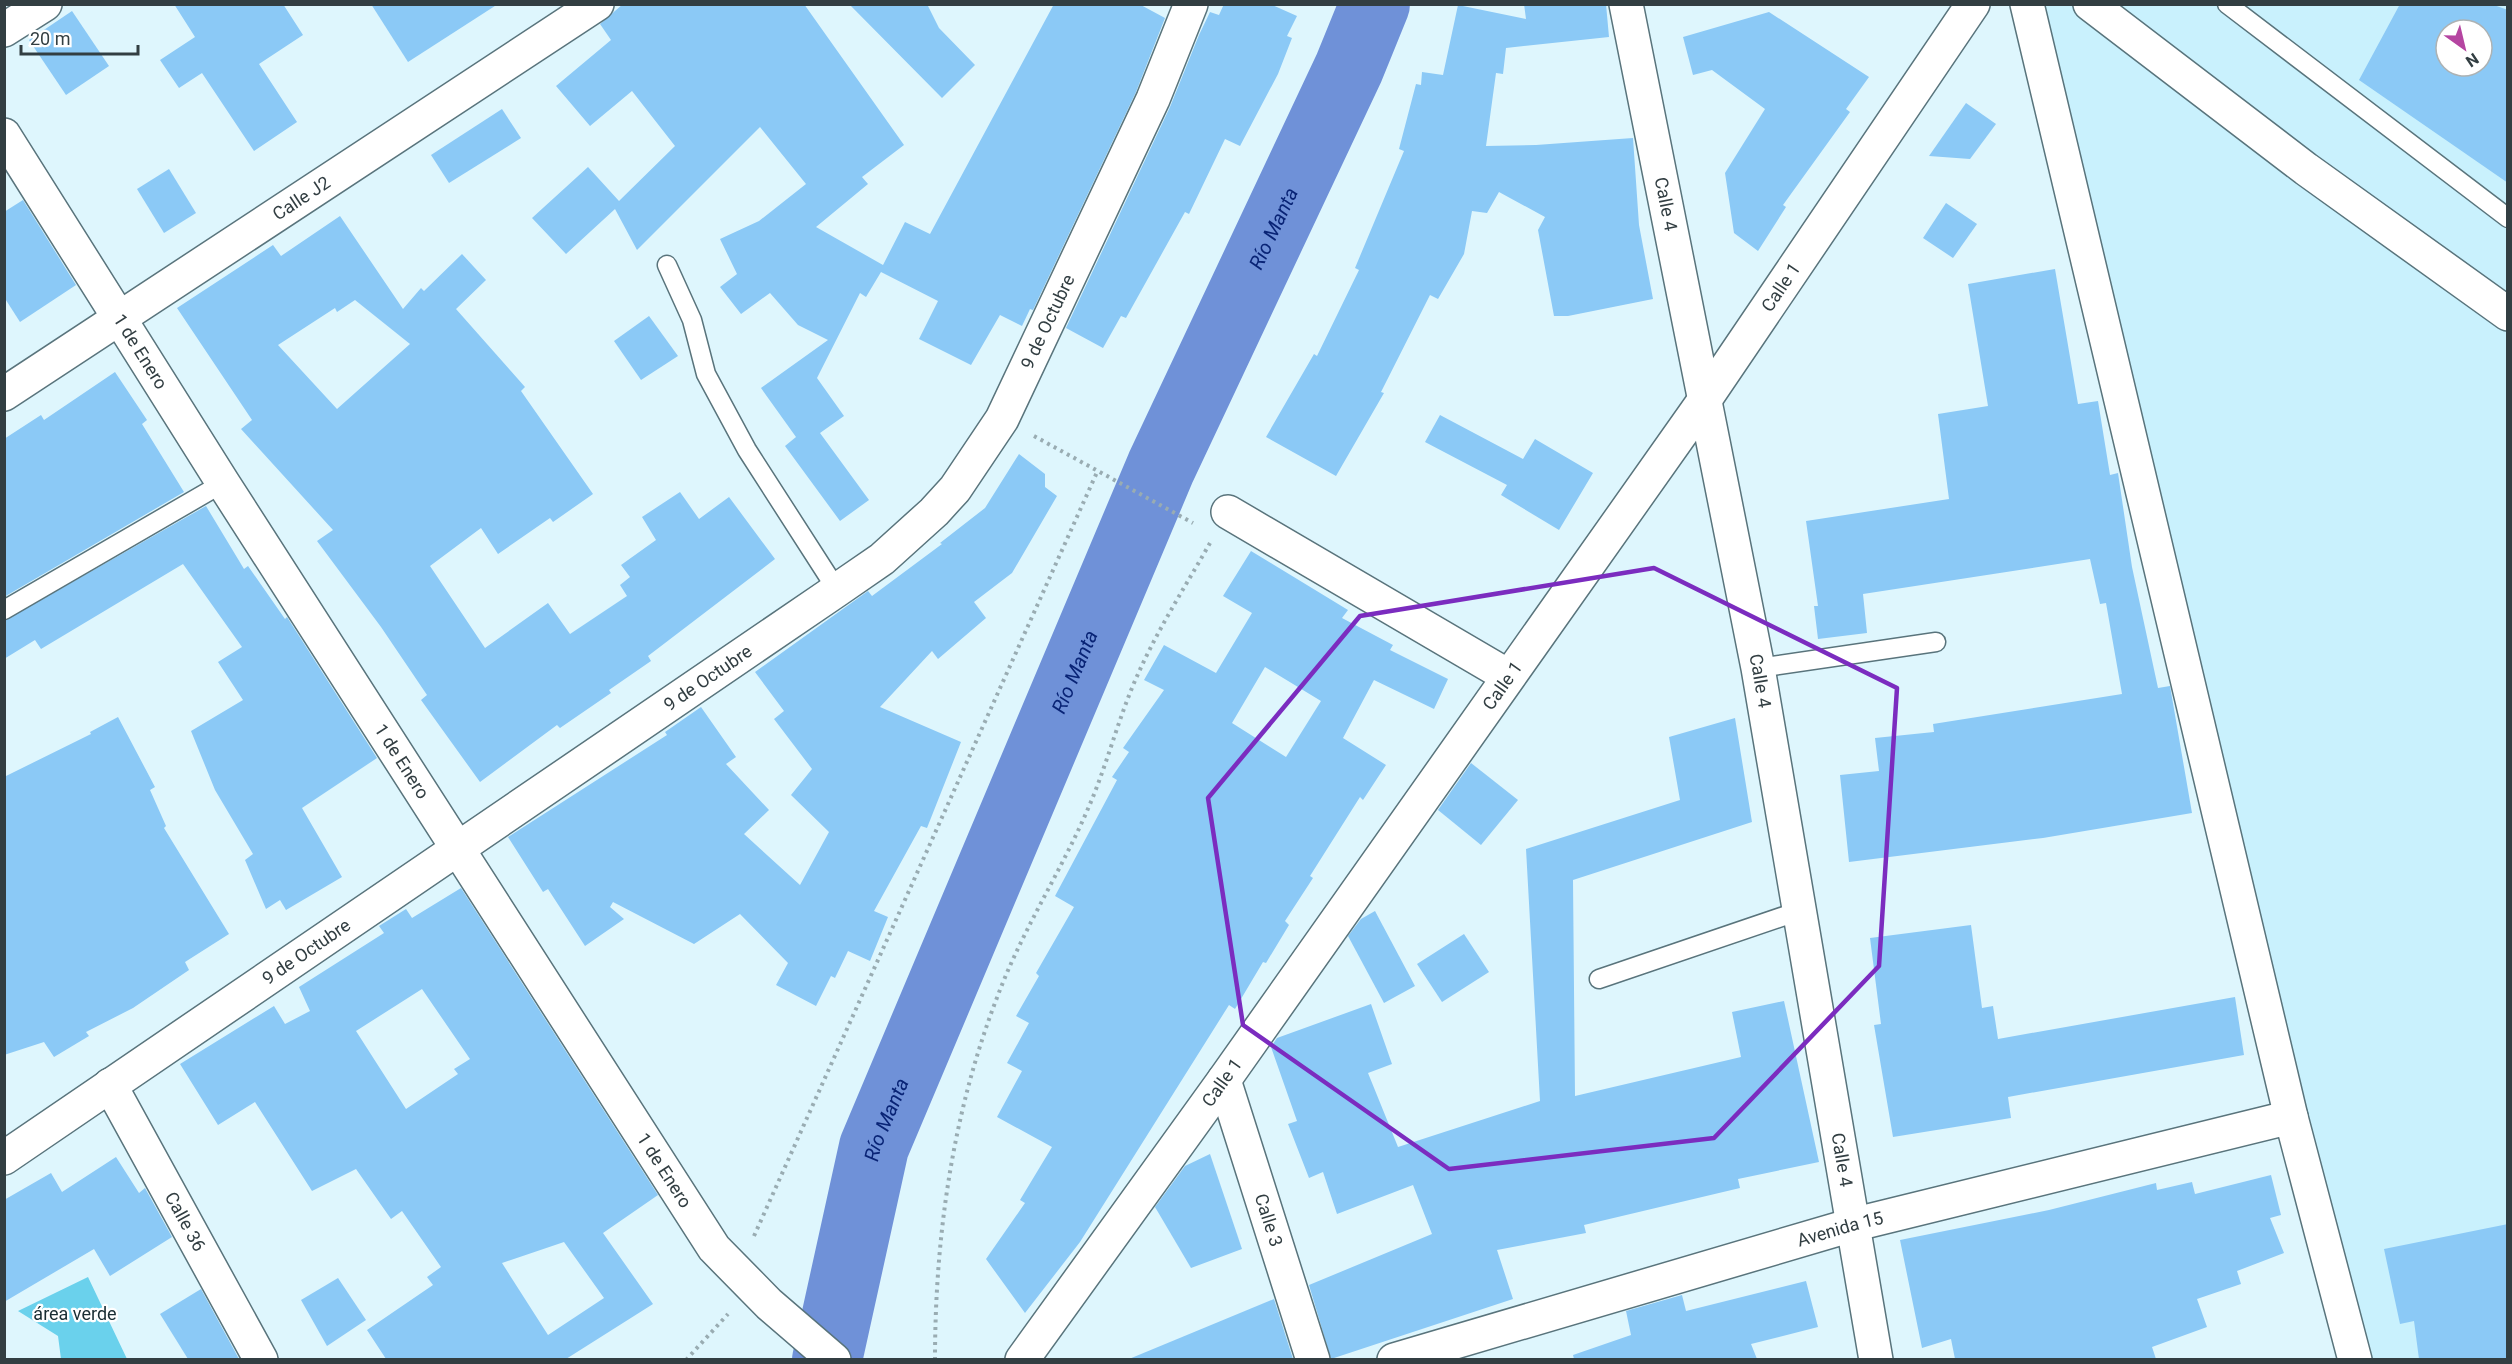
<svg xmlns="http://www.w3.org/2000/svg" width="2512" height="1364" font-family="Roboto,sans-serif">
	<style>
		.built { fill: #c9f1fd; fill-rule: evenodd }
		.green { fill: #6ad1ec }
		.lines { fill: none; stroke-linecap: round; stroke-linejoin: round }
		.river { stroke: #6f91d8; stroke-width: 70 }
		.building { fill: #8bc9f6; fill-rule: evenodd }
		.lane-casing { stroke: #59747c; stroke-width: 21 }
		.street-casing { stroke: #59747c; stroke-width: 36 }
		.path { stroke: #99acb2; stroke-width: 4; stroke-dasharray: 3 4.5; stroke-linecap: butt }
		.lane { stroke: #fff; stroke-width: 18 }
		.street { stroke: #fff; stroke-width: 33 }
		.marked { fill: none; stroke: #7b2cbf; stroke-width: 4.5; stroke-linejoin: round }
		.labels { text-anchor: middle; stroke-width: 4.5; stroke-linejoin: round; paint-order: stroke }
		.street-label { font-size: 18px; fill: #323e42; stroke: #fff }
		.park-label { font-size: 18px; fill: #192d33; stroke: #fff }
		.water-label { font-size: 20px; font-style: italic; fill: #092476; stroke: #fff }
	</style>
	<rect width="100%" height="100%" fill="#def6fd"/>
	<path class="built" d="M2012,5H2507V1359H2342ZM2446,30H2482V66H2446Z"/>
	<polygon class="green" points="88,1277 127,1359 61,1359 58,1336 18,1311"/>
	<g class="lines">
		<path class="river" id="s1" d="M827,1360L874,1147L1161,467L1349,68L1375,4"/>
	</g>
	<g class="building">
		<polygon points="174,4 283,4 303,35 259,64 297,122 254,151 202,73 179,88 160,60 195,37"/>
		<polygon points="371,4 498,4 408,62"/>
		<polygon points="623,4 804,4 904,145 862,177 868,184 816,227 883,265 905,222 930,234 1054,4 1139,4 1165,18 1136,92 1033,310 1030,309 1022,326 1000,315 971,365 919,339 938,301 881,272 866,297 860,293 817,378 844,416 820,433 869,500 840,521 785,446 796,437 761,388 828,340 798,325 770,293 741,314 720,287 737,274 720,239 759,221 806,184 760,127 637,250 615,209 566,254 532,218 588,167 619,201 675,146 632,91 590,126 556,86 611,40 600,24"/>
		<polygon points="849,4 927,4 939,28 975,65 942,98"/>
		<polygon points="1224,4 1270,4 1297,16 1287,36 1292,38 1278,74 1240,146 1225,139 1189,214 1185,212 1126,318 1121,316 1103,348 1066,328 1170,107 1199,35 1210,12 1219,15"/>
		<polygon points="1524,4 1606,4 1609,37 1506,48 1503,74 1496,73 1486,146 1536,145 1633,138 1639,225 1653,299 1568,316 1554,316 1538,230 1545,217 1499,192 1487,213 1472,211 1464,254 1438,299 1430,295 1381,392 1384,393 1336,476 1266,437 1314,354 1317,356 1359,270 1355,268 1404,151 1399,149 1416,84 1421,85 1422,72 1443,75 1458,5 1526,19"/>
		<path d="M2400,4H2491L2508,10V183L2359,80ZM2446,30H2482V66H2446Z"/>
		<polygon points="72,11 109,66 66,95 29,40"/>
		<polygon points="1769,12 1869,77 1846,109 1850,112 1783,205 1786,207 1758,251 1734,233 1725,173 1765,109 1712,70 1693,75 1683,37"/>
		<polygon points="1966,103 1996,124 1970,159 1929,156"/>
		<polygon points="502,109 521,138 449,183 431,155"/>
		<polygon points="169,169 196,213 164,233 137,189"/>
		<polygon points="23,200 76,285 20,322 4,297 4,212"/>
		<polygon points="1946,203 1977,224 1953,258 1923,238"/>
		<path d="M340,216L403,309L421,288L424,291L462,254L486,280L456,309L525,387L521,391L593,494L553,522L550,518L498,554L481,528L430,566L485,648L548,603L570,634L627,596L620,585L630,577L621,565L656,540L642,517L680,492L699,519L729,497L775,559L648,656L651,661L609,690L611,693L560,728L557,725L480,782L421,700L427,695L381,627L317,541L333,530L241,429L252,420L177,308L273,245L281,256ZM355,300L410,344L337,409L278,345L335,308L337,312Z"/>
		<polygon points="2055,269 2078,404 2098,401 2110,475 2118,473 2132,567 2158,688 2170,686 2192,813 2043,838 1849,862 1840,775 1879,771 1875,738 1934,732 1933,724 2122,694 2106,603 2100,604 2090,559 1863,594 1867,633 1818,639 1814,606 1818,606 1806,521 1949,499 1938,414 1988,406 1968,284"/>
		<polygon points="649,316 678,356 641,380 614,341"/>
		<polygon points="115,372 147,420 142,424 184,492 4,597 4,439 41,415 44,420"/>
		<polygon points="1440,415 1523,459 1535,439 1593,473 1559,530 1501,495 1507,485 1425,442"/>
		<polygon points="1019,454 1045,474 1045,487 1057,496 1012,573 974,602 986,618 938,659 932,651 880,707 961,742 927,828 921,826 874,911 888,917 870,961 848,951 835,978 831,976 816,1006 776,985 788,963 740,914 694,944 613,902 610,907 624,919 585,946 548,889 543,892 508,837 667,735 665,732 701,707 736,757 726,764 769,810 744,834 800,885 829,832 791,795 812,769 774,719 784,711 755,672 868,591 872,596 942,544 940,543 985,508"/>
		<polygon points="206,506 244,569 248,566 285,619 287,617 377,758 302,808 342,877 286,910 280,900 266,909 245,860 253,854 215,790 191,731 243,700 218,662 242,647 183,564 41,649 35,640 4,659 4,621"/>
		<path d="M1251,551L1348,610L1342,618L1393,645L1390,650L1448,679L1434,709L1374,680L1343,738L1386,765L1363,800L1360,797L1310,876L1313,878L1285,921L1289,925L1266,963L1263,962L1235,1009L1229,1005L1080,1242L1025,1313L986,1259L1025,1203L1020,1200L1052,1147L997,1117L1022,1071L1007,1063L1029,1023L1016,1016L1039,976L1036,973L1074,907L1055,896L1117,780L1112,777L1129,752L1123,748L1164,690L1144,680L1164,645L1216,673L1252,613L1223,596ZM1265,667L1321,701L1286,757L1232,723Z"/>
		<polygon points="118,717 155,787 150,790 166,826 164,828 229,934 185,962 189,970 133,1008 86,1032 89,1036 54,1057 44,1042 4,1055 4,777 91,734 90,732"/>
		<polygon points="1735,718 1752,822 1573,880 1575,1096 1741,1057 1732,1012 1784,1001 1819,1162 1738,1179 1740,1188 1584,1225 1586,1233 1497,1250 1513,1299 1331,1359 1309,1285 1432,1234 1413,1185 1337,1214 1323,1172 1309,1178 1288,1124 1297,1121 1271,1047 1277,1038 1371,1004 1392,1064 1368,1073 1398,1147 1540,1101 1526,849 1680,800 1669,737"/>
		<polygon points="1471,763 1518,800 1481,845 1438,810"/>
		<path d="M461,888L658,1195L603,1233L653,1304L566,1359H386L367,1330L433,1285L427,1277L441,1267L402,1211L391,1219L356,1169L312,1191L255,1102L218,1125L180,1064L274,1006L285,1024L310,1011L299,987L384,933L379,926L406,909L412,918ZM422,989L470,1059L454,1069L458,1074L406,1109L356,1031ZM564,1242L604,1298L548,1335L502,1263Z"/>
		<polygon points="1375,911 1415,986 1384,1003 1348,936 1361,919"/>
		<polygon points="1971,925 1982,1008 1993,1006 1998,1039 2235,997 2244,1055 2008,1097 2011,1118 1893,1137 1874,1025 1881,1024 1870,938"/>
		<polygon points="1464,934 1489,972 1442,1002 1417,964"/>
		<polygon points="1210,1154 1242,1249 1191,1268 1155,1207 1185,1166"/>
		<polygon points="116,1157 139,1193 145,1188 172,1237 110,1276 94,1249 4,1302 4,1200 51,1173 62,1192"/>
		<polygon points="2271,1175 2281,1215 2270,1218 2284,1253 2237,1271 2241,1284 2197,1299 2207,1327 2152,1347 2156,1359 1955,1359 1951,1339 1922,1348 1900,1240 2049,1210 2156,1183 2157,1190 2192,1182 2195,1194"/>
		<polygon points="2508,1224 2508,1359 2419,1359 2414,1321 2400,1324 2384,1249"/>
		<polygon points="338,1278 366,1320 327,1346 301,1300"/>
		<polygon points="1806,1281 1818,1327 1751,1344 1757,1359 1574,1359 1573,1355 1631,1335 1626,1311 1682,1295 1686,1311"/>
		<polygon points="201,1289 239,1359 188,1359 160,1314"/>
		<polygon points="1274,1299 1293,1359 1129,1359"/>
	</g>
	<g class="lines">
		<g class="lane-casing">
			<g id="lane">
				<polyline points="2227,4 2508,218"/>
				<polyline points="667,265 692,320 706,374 747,450 837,590"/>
				<polyline points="4,610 223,483"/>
				<polyline points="1758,668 1936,642"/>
				<polyline points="1599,979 1799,911"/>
			</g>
		</g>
		<g class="street-casing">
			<g id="street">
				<path id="s2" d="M1626,4L1758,668L1876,1360"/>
				<polyline points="2027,4 2291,1117 2355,1360"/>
				<polyline points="2090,4 2306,169 2508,314"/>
				<polyline points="4,30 45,4"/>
				<path id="s3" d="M4,135L223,483L714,1248L769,1304L834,1360"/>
				<path id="s4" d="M4,394L597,4"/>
				<polyline points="1228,512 1508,676"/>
				<path id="s5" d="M1224,1080L1313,1360"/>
				<path id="s6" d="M110,1085L261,1360"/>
				<path id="s7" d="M4,1158L837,590L882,559L934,512L955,489L1002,419L1153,99L1191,4"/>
				<path id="s8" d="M1022,1360L1224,1080L1706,398L1973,4"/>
				<path id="s9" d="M1394,1360L1852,1225L2291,1117"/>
			</g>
		</g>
		<g class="path">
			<polyline points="1034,436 1193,523"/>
			<polyline points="754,1236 1098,470"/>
			<polyline points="686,1360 728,1314"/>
			<path d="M935,1360C935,1235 953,1111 998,995C1022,931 1060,873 1087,811C1107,766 1118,718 1138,674C1158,629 1185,587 1210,543"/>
		</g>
		<use href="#lane" class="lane"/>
		<use href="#street" class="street"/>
	</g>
	<path class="marked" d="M1654,568L1897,688L1879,966L1714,1138L1449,1169L1243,1025L1208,798L1360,616Z"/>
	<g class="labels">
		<g class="street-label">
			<text dy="6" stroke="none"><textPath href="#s4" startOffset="356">Calle J2</textPath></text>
			<text dy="6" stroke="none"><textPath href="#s2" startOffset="204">Calle 4</textPath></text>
			<text dy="6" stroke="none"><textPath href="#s8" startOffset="1314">Calle 1</textPath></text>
			<text dy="6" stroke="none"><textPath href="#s7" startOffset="1356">9 de Octubre</textPath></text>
			<text dy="6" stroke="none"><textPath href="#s3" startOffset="256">1 de Enero</textPath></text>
			<text dy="6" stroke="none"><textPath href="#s7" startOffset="852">9 de Octubre</textPath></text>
			<text dy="6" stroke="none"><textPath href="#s2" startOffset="690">Calle 4</textPath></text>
			<text dy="6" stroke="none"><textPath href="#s8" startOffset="828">Calle 1</textPath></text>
			<text dy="6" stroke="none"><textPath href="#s3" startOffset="742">1 de Enero</textPath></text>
			<text dy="6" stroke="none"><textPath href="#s7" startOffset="366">9 de Octubre</textPath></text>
			<text dy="6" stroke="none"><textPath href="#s8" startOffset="342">Calle 1</textPath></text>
			<text dy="6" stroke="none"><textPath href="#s2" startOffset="1176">Calle 4</textPath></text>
			<text dy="6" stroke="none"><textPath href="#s3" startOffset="1228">1 de Enero</textPath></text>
			<text dy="6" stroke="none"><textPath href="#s5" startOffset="147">Calle 3</textPath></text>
			<text dy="6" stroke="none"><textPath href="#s6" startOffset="156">Calle 36</textPath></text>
			<text dy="6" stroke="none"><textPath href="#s9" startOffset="465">Avenida 15</textPath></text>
		</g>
		<g class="park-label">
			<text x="75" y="1320">área verde</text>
		</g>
		<g class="water-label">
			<text dy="7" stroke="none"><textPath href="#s1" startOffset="1220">Río Manta</textPath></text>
			<text dy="7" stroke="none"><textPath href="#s1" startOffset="734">Río Manta</textPath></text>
			<text dy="7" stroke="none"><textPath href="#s1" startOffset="248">Río Manta</textPath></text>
		</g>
	</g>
	<rect width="2512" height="1364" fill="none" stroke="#323e42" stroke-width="12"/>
	<g transform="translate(2464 48) rotate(146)"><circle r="28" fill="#ffffff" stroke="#adb2b3" stroke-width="1.5"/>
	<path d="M0-4.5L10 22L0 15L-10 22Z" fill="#b545a1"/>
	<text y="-9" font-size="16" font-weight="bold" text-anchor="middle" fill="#323e42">N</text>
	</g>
	<path d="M21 45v9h117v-9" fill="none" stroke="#323e42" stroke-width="3"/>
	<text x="30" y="45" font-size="18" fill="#323e42" stroke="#ffffff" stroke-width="4.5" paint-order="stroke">20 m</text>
</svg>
